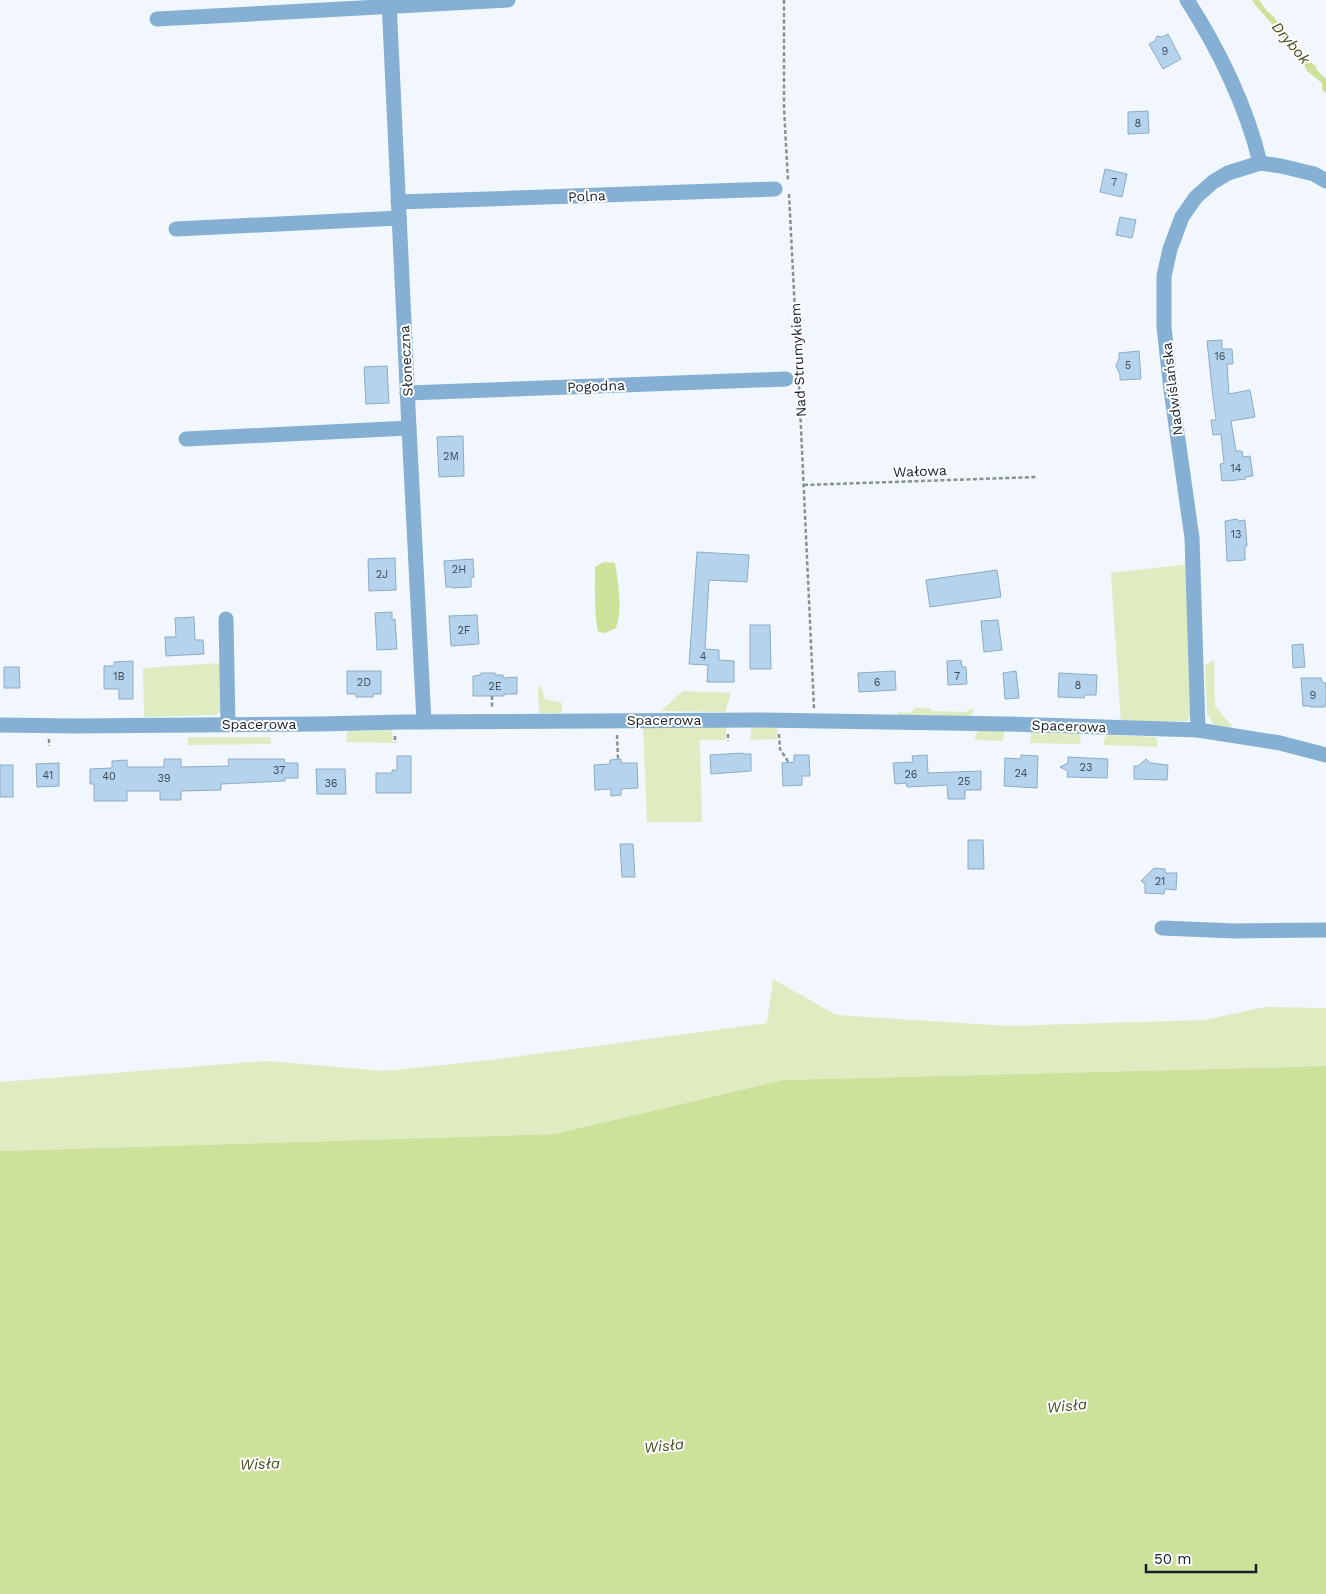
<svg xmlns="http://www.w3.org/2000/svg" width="1326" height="1594" font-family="'Work Sans',sans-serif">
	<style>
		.green { fill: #dfebc1 }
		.water { fill: #cee19a }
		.building { fill: #b5d3ed; stroke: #8eabc5 }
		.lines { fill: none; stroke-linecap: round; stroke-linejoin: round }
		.path { stroke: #879098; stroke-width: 2.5; stroke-dasharray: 4 2.5; stroke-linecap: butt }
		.minor { stroke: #86afd4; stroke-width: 15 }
		.labels { text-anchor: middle; stroke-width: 4; stroke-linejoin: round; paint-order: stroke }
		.number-label { font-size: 11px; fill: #3c4c5a }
		.street-label { font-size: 14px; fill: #141f29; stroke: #fff }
		.water-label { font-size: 15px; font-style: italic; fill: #3f4b18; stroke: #fff }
	</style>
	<rect width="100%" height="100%" fill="#f1f7fd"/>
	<g class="green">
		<polygon points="1189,564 1194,704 1188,721 1121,723 1111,573"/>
		<polygon points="1214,660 1215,706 1233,727 1215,727 1207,713 1205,665"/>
		<polygon points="221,663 221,711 217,715 144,717 143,668"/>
		<polygon points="538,686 541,687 545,699 562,703 562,713 539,713"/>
		<polygon points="683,691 731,693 725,712 661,711"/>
		<polygon points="915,708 929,708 932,711 966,712 971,709 974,709 970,717 898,715 897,712 911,713"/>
		<polygon points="643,726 726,726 726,740 700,740 702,822 647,822"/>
		<polygon points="752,726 777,727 778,739 750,740"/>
		<polygon points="392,730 393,743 346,742 347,733 348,731"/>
		<polygon points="978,730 1004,731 1003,741 974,740"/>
		<polygon points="1031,732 1079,734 1081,744 1030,743"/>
		<polygon points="1107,735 1156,737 1158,747 1104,745 1104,739"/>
		<polygon points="188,737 270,737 271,744 188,745"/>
		<polygon points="773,979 836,1015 1008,1026 1204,1020 1265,1007 1326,1008 1326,1066 783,1080 555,1134 0,1151 0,1082 267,1061 385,1071 491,1060 767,1023"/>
	</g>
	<g class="water">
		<polygon points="1252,0 1259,0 1267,11 1274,17 1282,30 1291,38 1303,56 1316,66 1317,70 1326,79 1326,93 1322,90 1322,83 1307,71 1300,57 1294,55 1273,25 1257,7"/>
		<path d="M603,562L615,563C618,583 623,609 616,628L605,633L598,632C594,611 595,589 595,567Z"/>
		<polygon points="1326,1066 1326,1594 0,1594 0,1151 555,1134 783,1080"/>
	</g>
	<g class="building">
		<polygon points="1168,34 1181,59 1163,69 1149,44 1155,41 1157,36 1162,37"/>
		<polygon points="1148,111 1149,133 1128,134 1128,112"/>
		<polygon points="1105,169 1127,174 1122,197 1100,192"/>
		<polygon points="1120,217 1136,220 1132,238 1116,235"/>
		<polygon points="1222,340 1222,349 1232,349 1233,364 1227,364 1229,394 1250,390 1255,417 1231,421 1236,451 1242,451 1243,457 1250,456 1253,476 1245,477 1246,479 1227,481 1227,480 1222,481 1220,464 1224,463 1221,434 1213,435 1211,420 1216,420 1213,397 1207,341"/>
		<polygon points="1139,351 1141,379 1120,380 1120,375 1116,366 1119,359 1119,353"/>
		<polygon points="387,366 389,403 366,404 364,367"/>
		<polygon points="463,436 464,476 439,477 437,437"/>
		<polygon points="1237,519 1239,521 1245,520 1247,546 1245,546 1245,560 1227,561 1225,521"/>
		<polygon points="697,552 749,555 747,582 709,580 705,649 719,650 719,660 734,661 734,682 707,682 708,665 689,664"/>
		<polygon points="395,558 396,590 369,591 368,559"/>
		<polygon points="473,559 474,577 471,578 471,587 452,588 452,587 446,587 444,561"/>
		<polygon points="997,570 1001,597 930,607 926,580"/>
		<polygon points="392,612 392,620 395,619 397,649 377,650 375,613"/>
		<polygon points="477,615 479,644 451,646 449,616"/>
		<polygon points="194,617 195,640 203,640 204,654 166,656 165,637 176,637 175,618"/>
		<polygon points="998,620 1002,650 984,652 981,621"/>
		<polygon points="750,625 770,625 771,669 750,669"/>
		<polygon points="1303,644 1305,667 1293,668 1292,645"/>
		<polygon points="961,660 962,667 966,667 967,684 948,685 947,661"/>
		<polygon points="133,661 133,699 119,699 119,689 104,689 104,666 114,666 114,662"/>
		<polygon points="4,667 19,667 20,688 4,688"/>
		<polygon points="347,671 381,671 381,694 373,694 373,697 356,697 356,694 347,694"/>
		<polygon points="895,671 896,690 859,692 858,673"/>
		<polygon points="1016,671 1019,698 1005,699 1003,673"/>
		<polygon points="481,673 495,673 495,675 503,675 504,678 517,677 517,694 504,694 504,696 473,696 473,676 481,675"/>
		<polygon points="1059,673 1097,675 1096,695 1085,695 1084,698 1058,697"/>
		<polygon points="1301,678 1321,678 1323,683 1326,683 1326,704 1325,704 1325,707 1310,707 1310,706 1303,706"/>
		<polygon points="743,753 743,754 751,754 751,771 711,774 710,755"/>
		<polygon points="794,755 809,755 810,776 802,776 802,785 783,786 782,763 794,762"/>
		<polygon points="927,755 928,773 981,771 981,790 965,790 965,799 948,799 947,785 907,787 906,783 895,784 893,763 913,762 912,756"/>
		<polygon points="1021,755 1038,756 1037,788 1004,786 1005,758 1021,759"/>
		<polygon points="397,756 411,756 411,793 376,793 376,773 392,773 392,770 397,770"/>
		<polygon points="1068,757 1108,759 1107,778 1067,777 1068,771 1060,767 1068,763"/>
		<polygon points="164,759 181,759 181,767 229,766 228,759 284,759 285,763 298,763 298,778 285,778 285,781 221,784 221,790 181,791 181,800 160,800 160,791 127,791 127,801 94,801 94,784 90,784 90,769 112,768 112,761 127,760 127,767 164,767"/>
		<polygon points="621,759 621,763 637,763 638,788 621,789 621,795 611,796 611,789 595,790 594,765 610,764 610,760"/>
		<polygon points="1146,759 1150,763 1168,765 1167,780 1134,779 1134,766 1138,766"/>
		<polygon points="59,763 59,786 37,787 36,764"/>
		<rect x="0" y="765" width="13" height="32"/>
		<polygon points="316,769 345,769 346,794 317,794"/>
		<polygon points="968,840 983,840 984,869 968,869"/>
		<polygon points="620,844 633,844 635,877 622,877"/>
		<polygon points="1154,868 1165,869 1165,873 1177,873 1176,890 1165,889 1164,894 1145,893 1145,884 1141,881"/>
	</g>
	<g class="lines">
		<g class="path">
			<polyline points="784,0 784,108 788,181"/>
			<polyline points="789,194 798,371"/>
			<polyline points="799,386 814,708"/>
			<polyline points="804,485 1037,477"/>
			<polyline points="492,696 492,707"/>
			<polyline points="728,734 728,741"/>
			<polyline points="779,734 780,749 789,763"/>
			<polyline points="617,735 618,759"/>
			<polyline points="395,736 395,743"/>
			<polyline points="49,739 49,746"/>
		</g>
		<g class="minor">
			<path d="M1187,0C1218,48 1247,107 1260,163"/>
			<polyline points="389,1 409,428 424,722"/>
			<polyline points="157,19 508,0"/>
			<polyline points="398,202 775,189"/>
			<polyline points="176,229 399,218"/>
			<polyline points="407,393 786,379"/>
			<polyline points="186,439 409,428"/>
			<polyline points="226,619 228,724"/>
			<polyline points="0,725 76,726 319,724 403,722 757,720 1007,724 1198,730 1280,743 1326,755"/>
			<polyline points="1198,730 1192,538 1171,390 1164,327 1164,276 1170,249 1182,217 1196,197 1213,182 1228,173 1260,163 1281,166 1314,174 1326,181"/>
			<polyline points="1162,928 1235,931 1326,930"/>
		</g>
	</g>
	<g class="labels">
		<g class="number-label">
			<text x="1165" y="55">9</text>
			<text x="1138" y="127">8</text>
			<text x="1114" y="186">7</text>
			<text x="1220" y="360">16</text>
			<text x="1128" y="369">5</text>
			<text x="451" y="460">2M</text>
			<text x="1236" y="472">14</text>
			<text x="1236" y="538">13</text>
			<text x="459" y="573">2H</text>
			<text x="382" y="578">2J</text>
			<text x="464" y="634">2F</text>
			<text x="703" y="660">4</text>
			<text x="119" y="680">1B</text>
			<text x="957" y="680">7</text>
			<text x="364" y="686">2D</text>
			<text x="877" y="686">6</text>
			<text x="1078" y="689">8</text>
			<text x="495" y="690">2E</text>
			<text x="1313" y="699">9</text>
			<text x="1086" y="771">23</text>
			<text x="279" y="774">37</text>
			<text x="1021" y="777">24</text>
			<text x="911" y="778">26</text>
			<text x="48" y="779">41</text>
			<text x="109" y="780">40</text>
			<text x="164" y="782">39</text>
			<text x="964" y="785">25</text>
			<text x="331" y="787">36</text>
			<text x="1160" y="885">21</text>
		</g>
		<g class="street-label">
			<text transform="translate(587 196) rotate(-2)" y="5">Polna</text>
			<text transform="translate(798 360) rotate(-93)" y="5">Nad Strumykiem</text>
			<text transform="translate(406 361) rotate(-93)" y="5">Słoneczna</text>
			<text transform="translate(596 386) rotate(-2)" y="5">Pogodna</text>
			<text transform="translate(1172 389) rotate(-97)" y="5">Nadwiślańska</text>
			<text transform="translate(920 471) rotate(-2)" y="5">Wałowa</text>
			<text x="664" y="725">Spacerowa</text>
			<text x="259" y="729">Spacerowa</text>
			<text transform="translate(1069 726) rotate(2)" y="5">Spacerowa</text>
		</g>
		<g class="water-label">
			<text transform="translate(1291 43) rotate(50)" y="5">Drybok</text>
			<text transform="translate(1067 1406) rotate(-6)" y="5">Wisła</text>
			<text transform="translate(664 1446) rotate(-6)" y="5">Wisła</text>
			<text transform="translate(260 1464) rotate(-2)" y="5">Wisła</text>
		</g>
	</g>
	<path d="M1146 1564v8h110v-8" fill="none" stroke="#141f29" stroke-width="2.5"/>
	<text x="1154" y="1564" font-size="15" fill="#141f29" stroke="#ffffff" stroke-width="4" paint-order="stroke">50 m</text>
</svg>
